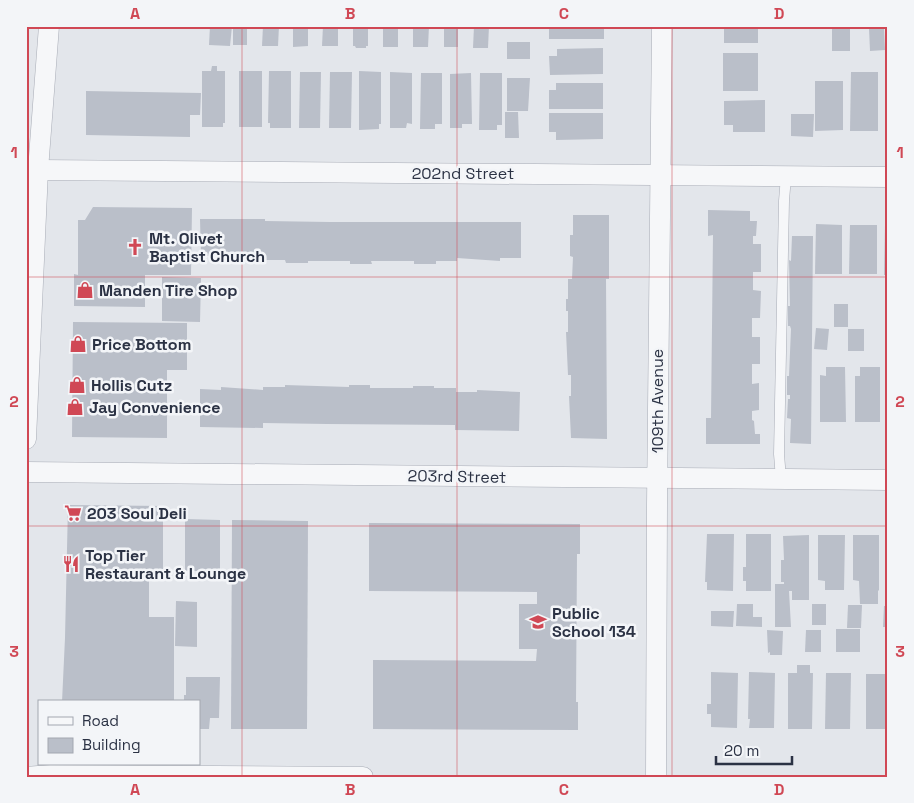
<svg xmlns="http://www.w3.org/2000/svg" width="914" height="803" font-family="'Space Grotesk',sans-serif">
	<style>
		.building { fill: #babfc9 }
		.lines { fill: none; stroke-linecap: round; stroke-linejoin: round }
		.service-casing { stroke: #a8acb6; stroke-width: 11 }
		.minor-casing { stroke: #a8acb6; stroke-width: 21 }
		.service { stroke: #f6f7f9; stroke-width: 10 }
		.minor { stroke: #f6f7f9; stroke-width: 20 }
		.grid { fill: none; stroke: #d04855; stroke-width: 1; stroke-opacity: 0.55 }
		.labels { text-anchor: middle; stroke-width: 5; stroke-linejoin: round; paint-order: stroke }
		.street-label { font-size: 16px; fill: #2b3244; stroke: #f3f5f8 }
		.poi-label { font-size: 16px; font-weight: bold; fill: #2b3244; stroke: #f3f5f8; text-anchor: start }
		.neatline { fill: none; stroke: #d04855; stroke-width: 2 }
		.grid-label { font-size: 16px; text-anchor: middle; font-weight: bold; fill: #d04855 }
	</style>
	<rect width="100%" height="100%" fill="#e3e6eb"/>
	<g class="building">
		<polygon points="210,26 232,26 230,46 209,45"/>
		<rect x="233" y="26" width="14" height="19"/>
		<polygon points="263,26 279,26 278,46 262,46"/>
		<polygon points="293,26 308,26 308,46 293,47"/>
		<polygon points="323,26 338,26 338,46 322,46"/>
		<polygon points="353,26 368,26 368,46 366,46 366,48 356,48 355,46 353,46"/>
		<rect x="383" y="26" width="15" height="21"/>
		<polygon points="413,26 429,26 428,47 413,47"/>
		<rect x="444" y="26" width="14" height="21"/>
		<polygon points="474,26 489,26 488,48 473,48"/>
		<rect x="549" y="26" width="55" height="13"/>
		<rect x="724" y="26" width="34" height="17"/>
		<polygon points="869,28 884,28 885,50 870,51"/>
		<rect x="832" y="29" width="18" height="22"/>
		<rect x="507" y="42" width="23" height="17"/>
		<polygon points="603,48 603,74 550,75 549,56 557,56 557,49"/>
		<rect x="723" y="53" width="35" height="38"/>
		<polygon points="212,66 217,66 217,71 225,71 225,123 223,123 223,127 202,127 202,71 211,71"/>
		<rect x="239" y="71" width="23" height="56"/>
		<polygon points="269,71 291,71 291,128 270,128 270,123 268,123"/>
		<polygon points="359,71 381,72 381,124 379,124 379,129 359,130"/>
		<polygon points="300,72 321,72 320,128 299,128"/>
		<polygon points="330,72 352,72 351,128 329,128"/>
		<polygon points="390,72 412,73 412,124 407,123 406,128 390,128"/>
		<polygon points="851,72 878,72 878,131 850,131"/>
		<polygon points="421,73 442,73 442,124 435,124 435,129 420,129"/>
		<polygon points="471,73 472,124 462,124 462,128 450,128 450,74"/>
		<polygon points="480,73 502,73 502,125 497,125 497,130 479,130"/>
		<polygon points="507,78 530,78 528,111 507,111"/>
		<polygon points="815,81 843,81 843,130 815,131"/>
		<rect x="885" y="82" width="3" height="49"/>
		<polygon points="556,83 603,83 603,109 549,109 549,90 556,90"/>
		<polygon points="86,91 201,93 200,115 190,115 190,137 86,135"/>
		<polygon points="765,100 765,132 733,132 733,125 724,125 724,101"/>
		<polygon points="505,112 518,112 519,138 505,138"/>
		<polygon points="549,113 603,113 603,139 556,140 556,132 549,132"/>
		<polygon points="791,114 814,114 813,137 791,136"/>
		<polygon points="93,207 192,208 191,275 145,275 145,307 74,306 74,274 78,275 78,220 85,220"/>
		<polygon points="708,210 750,211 750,221 757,221 756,236 753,236 753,244 761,244 761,272 753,272 753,290 761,291 760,318 752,318 752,337 760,337 760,364 752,364 752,384 759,383 759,410 752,411 752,420 754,421 755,434 760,434 760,444 706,444 706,418 711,418 712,327 713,235 708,236"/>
		<polygon points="573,215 609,215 609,279 606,279 607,439 571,438 569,396 571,396 571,375 568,375 566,332 568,332 568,311 566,311 566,299 568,299 568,279 572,279 573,257 570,256 570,235 573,235"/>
		<polygon points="200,219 265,219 265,221 330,222 521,222 521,258 500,258 500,261 457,258 457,261 436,261 436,264 414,264 414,261 371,261 372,264 350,264 350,261 308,261 308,263 286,263 285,260 266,260 266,256 222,259 222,256 201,256"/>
		<polygon points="816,224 842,225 842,274 815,274"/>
		<polygon points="850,225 877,225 877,274 849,274"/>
		<polygon points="885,225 888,225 888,275 884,275"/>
		<polygon points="792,236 813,236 811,444 790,443 791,419 787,418 788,399 790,399 790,395 787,395 787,376 789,376 791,329 790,326 788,326 788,306 790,306 789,260 791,261"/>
		<polygon points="162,277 201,278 200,322 162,321"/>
		<rect x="834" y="304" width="14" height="23"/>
		<polygon points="73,322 187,323 187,370 167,370 167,438 72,437"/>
		<polygon points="816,328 829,329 827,350 814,349"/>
		<rect x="848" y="329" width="16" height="22"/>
		<polygon points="826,367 845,367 846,422 820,422 820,375 826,376"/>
		<polygon points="860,367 880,367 880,422 855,422 855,376 860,376"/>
		<polygon points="285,385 349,387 349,385 370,385 370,388 413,388 413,386 434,386 434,388 456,388 456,392 477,392 477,390 520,392 519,431 455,430 455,425 327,424 263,423 263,428 200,427 200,389 221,390 221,387 263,390 263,387 285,387"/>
		<polygon points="68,505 163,506 163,577 149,577 149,617 174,617 174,702 62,702 65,638"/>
		<polygon points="185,519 220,520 220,571 185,571"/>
		<polygon points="232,520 308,521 307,729 231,729"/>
		<polygon points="369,523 580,524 580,554 577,554 576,702 578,702 578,730 373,729 373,660 536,661 537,649 519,649 519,604 537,604 537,592 369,591"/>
		<polygon points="707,534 734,534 733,591 707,590 707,582 705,582"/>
		<polygon points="746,534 771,534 771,591 746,591 746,581 743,581 743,567 746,567"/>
		<polygon points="809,535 809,600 792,600 792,591 789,591 791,627 775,627 775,584 784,584 784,582 781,582 781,560 784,560 783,536"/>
		<polygon points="818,535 845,535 844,590 825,590 825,581 818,580"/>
		<polygon points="853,535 879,535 879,590 878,591 878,604 860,604 859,581 853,580"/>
		<polygon points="176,601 197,602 197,647 175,646"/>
		<polygon points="737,604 753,604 753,617 762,617 762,627 736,626"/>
		<rect x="812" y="604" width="14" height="21"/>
		<polygon points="848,605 862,605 861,628 847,628"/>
		<polygon points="884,606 888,606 888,627 883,627"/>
		<polygon points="711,611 734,611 733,627 711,626"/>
		<rect x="836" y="629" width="24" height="23"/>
		<polygon points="767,630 783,631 782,655 770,655 770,652 768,653"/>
		<polygon points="806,630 821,630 821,652 805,652"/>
		<polygon points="797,665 810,665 810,673 813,673 812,729 788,729 788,673 797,673"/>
		<polygon points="711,672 738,673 737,728 711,727 711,714 707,714 707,704 711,704"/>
		<polygon points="749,672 775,673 774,728 749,728 750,719 748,719"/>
		<polygon points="826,673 851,673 850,729 825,729"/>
		<rect x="866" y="674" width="22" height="55"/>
		<polygon points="186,677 220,677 219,718 210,718 209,729 199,729 199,702 184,702 184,695 186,695"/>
	</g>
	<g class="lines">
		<g class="service-casing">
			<polyline id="service" points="781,479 779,454 784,201 786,176"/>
		</g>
		<g class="minor-casing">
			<g id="minor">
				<polyline points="38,170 888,177"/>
				<polyline points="26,439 38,170 49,26"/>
				<polyline points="26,472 888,480"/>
				<polyline points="26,777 51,775 363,777"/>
				<polyline points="656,777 657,505 662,26"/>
			</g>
		</g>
		<use href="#service" class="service"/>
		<use href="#minor" class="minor"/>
	</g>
	<path class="grid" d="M242,26V777M457,26V777M672,26V777M26,277H888M26,526H888"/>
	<defs>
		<g id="church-bare" transform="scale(1.35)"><path d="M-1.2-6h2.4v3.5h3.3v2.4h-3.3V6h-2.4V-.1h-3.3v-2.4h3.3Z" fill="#d04855" stroke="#f3f5f8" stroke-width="2.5" paint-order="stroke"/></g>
		<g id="shop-bare" transform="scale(1.35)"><path d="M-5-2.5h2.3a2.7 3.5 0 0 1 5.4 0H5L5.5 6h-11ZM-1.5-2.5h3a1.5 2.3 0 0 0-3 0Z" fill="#d04855" stroke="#f3f5f8" stroke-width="2.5" paint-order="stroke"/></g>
		<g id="supermarket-bare" transform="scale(1.35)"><path d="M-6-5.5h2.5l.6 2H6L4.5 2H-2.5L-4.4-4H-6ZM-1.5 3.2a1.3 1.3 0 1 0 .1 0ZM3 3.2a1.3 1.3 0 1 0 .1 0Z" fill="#d04855" stroke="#f3f5f8" stroke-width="2.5" paint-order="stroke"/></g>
		<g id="restaurant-bare" transform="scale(1.35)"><path d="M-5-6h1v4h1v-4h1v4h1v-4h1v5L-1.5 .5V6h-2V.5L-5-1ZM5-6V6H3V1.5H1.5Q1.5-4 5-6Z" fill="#d04855" stroke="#f3f5f8" stroke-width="2.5" paint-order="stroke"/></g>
		<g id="school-bare" transform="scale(1.35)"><path d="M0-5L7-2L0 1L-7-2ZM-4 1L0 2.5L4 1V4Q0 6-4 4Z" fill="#d04855" stroke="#f3f5f8" stroke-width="2.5" paint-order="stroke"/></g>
	</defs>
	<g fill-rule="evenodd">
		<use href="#church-bare" x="135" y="247"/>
		<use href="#shop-bare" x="85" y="290"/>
		<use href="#shop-bare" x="78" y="344"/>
		<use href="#shop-bare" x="77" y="385"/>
		<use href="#shop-bare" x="75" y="407"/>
		<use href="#supermarket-bare" x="73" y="513"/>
		<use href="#restaurant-bare" x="71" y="564"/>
		<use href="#school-bare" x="538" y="622"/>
	</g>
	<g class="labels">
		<g class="street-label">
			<text x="463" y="179">202nd Street</text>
			<text transform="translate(657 401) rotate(-90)" y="6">109th Avenue</text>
			<text transform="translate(457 476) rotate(1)" y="6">203rd Street</text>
		</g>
		<g class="poi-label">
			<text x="149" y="244">Mt. Olivet<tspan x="149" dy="18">Baptist Church</tspan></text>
			<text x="99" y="296">Manden Tire Shop</text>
			<text x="92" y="350">Price Bottom</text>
			<text x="91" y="391">Hollis Cutz</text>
			<text x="89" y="413">Jay Convenience</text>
			<text x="87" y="519">203 Soul Deli</text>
			<text x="85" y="561">Top Tier<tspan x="85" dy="18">Restaurant &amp; Lounge</tspan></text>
			<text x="552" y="619">Public<tspan x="552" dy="18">School 134</tspan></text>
		</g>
	</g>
	<rect width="914" height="803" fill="none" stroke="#f3f5f8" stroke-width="55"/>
	<rect x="38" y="700" width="162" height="65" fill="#f3f5f8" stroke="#a3a7b0"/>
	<rect x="48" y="717" width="25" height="8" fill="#f6f7f9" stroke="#a3a7b0"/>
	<text x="82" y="726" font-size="15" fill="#2b3244">Road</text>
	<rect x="48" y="738" width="25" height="15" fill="#babfc9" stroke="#a3a7b0"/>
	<text x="82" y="750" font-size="15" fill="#2b3244">Building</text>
	<path d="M716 756v8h76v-8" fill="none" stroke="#2b3244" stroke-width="2.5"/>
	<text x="724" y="756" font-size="15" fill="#2b3244" stroke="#f3f5f8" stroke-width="4" paint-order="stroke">20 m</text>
	<rect x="28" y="28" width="858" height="748" class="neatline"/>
	<g class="grid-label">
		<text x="135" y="19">A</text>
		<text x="350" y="19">B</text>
		<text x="564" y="19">C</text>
		<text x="779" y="19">D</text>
		<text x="14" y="158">1</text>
		<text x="900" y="158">1</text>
		<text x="14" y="407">2</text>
		<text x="900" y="407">2</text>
		<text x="14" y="657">3</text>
		<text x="900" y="657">3</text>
		<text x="135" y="795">A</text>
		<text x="350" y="795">B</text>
		<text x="564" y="795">C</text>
		<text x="779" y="795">D</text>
	</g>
</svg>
